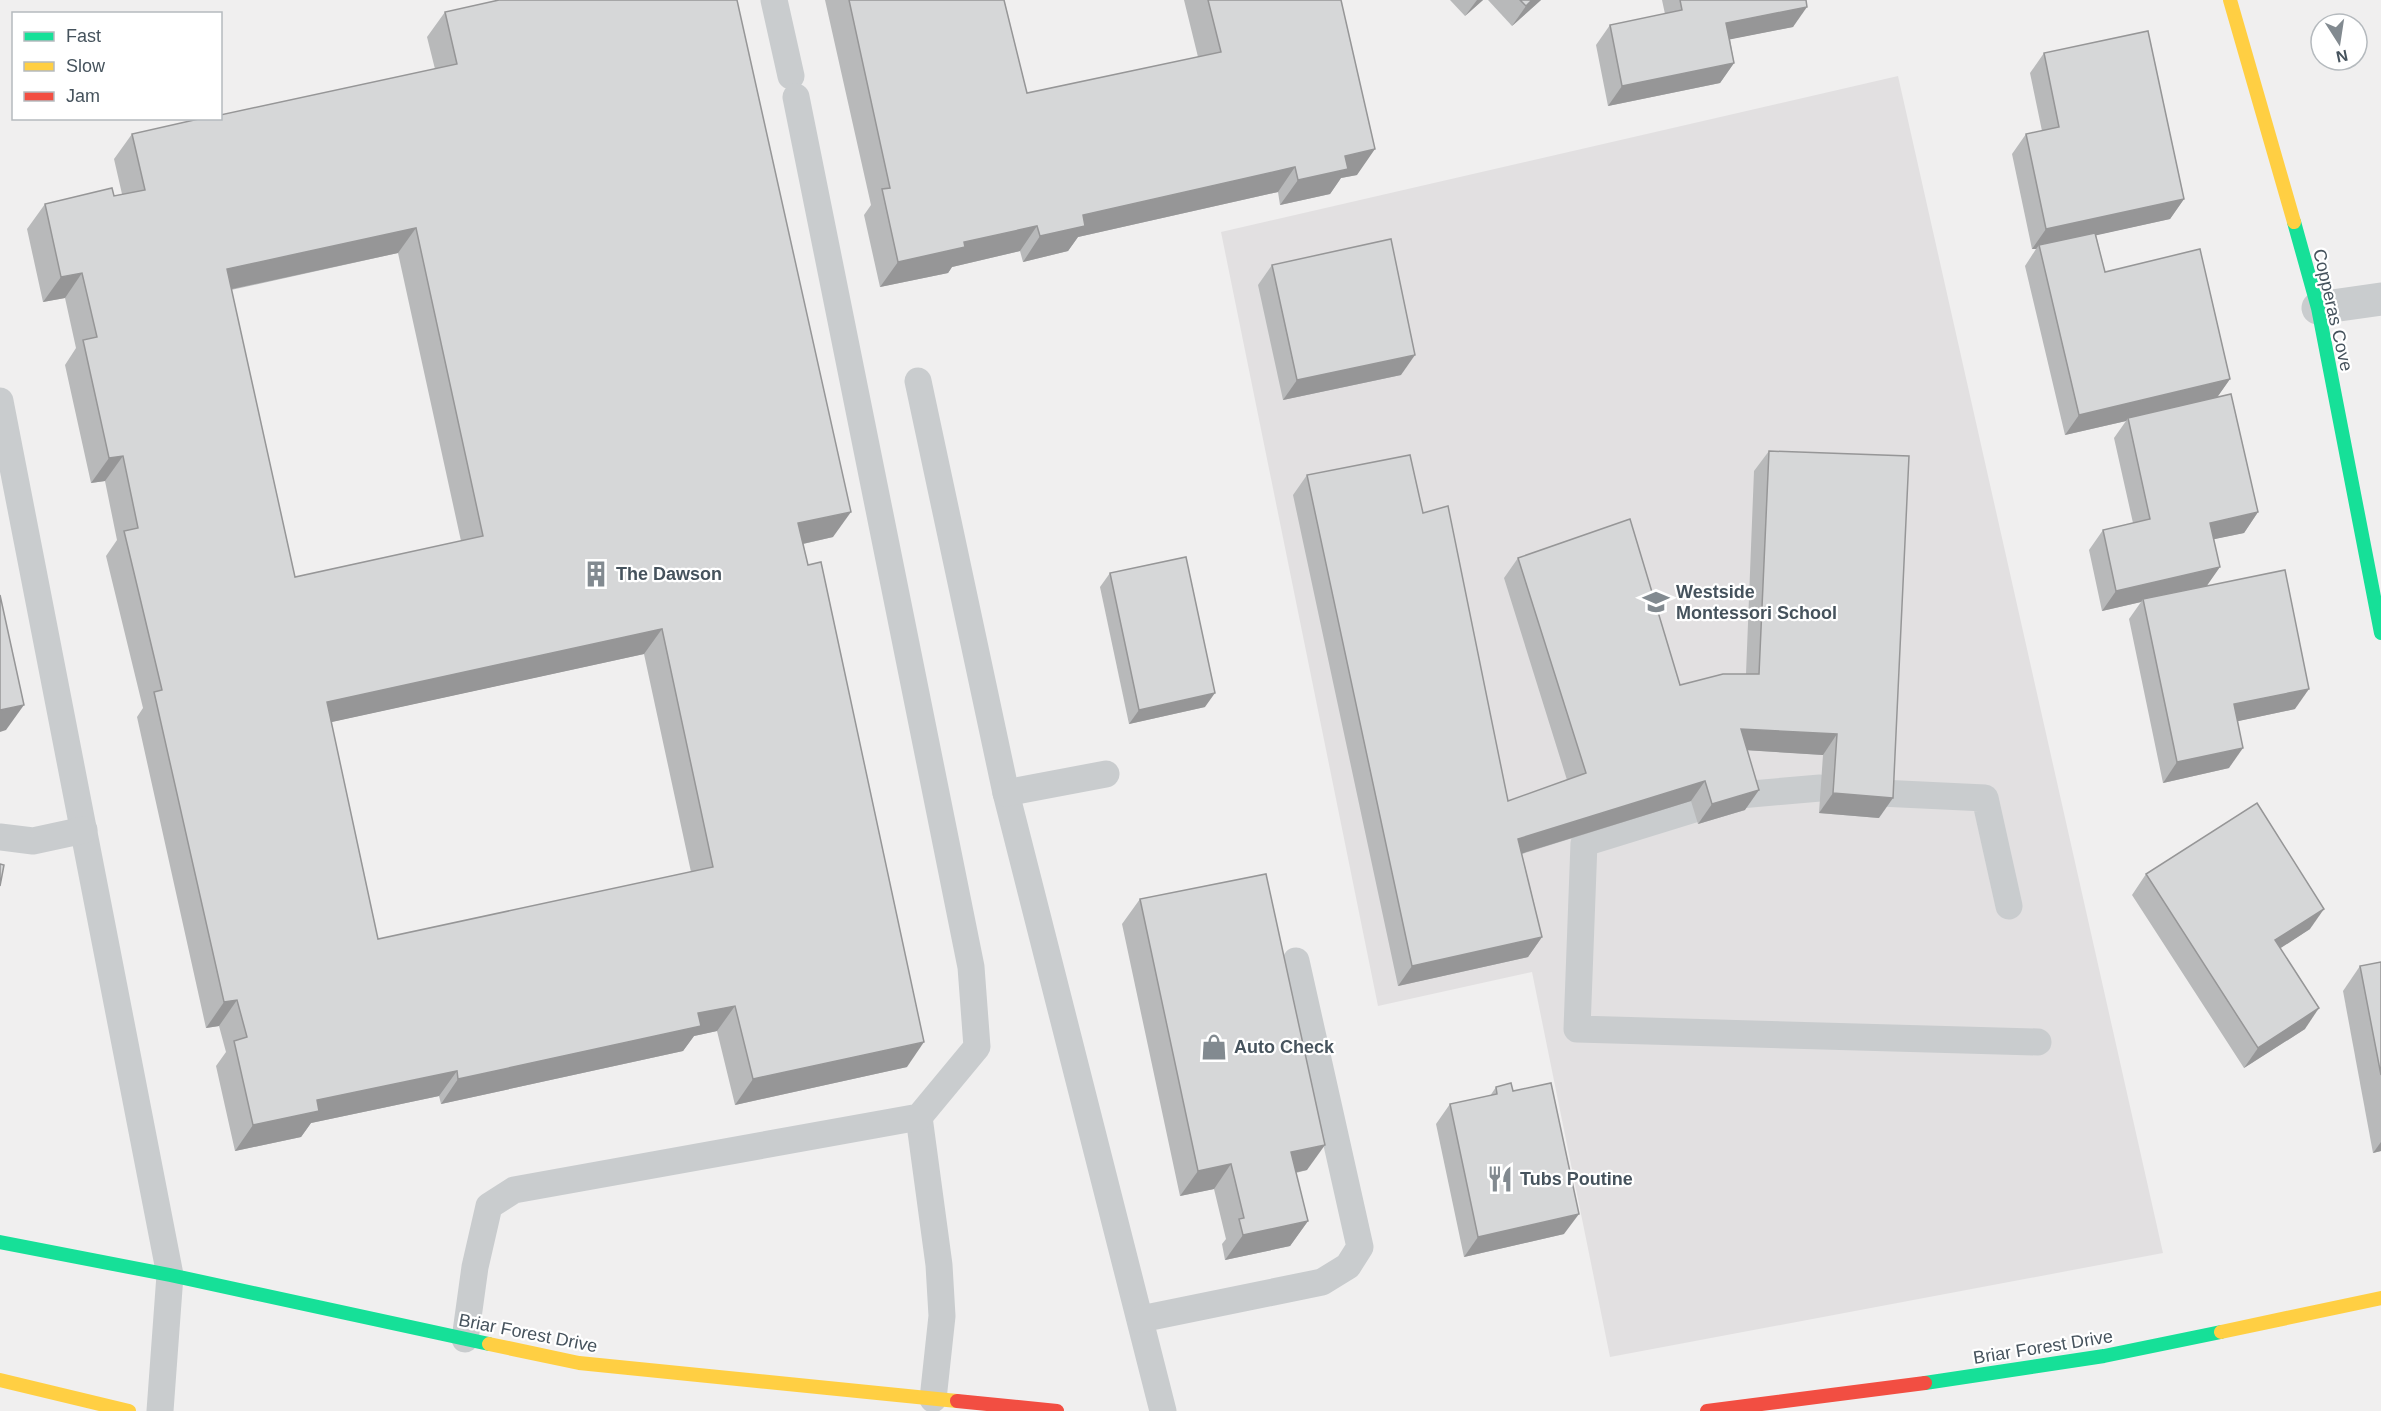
<svg xmlns="http://www.w3.org/2000/svg" width="2381" height="1411" font-family="Helvetica,sans-serif">
	<style>
		.education { fill: #e2e0e1 }
		.lines { fill: none; stroke-linecap: round; stroke-linejoin: round }
		.lane { stroke: #c9ccce; stroke-width: 27 }
		.street { stroke: #c9ccce; stroke-width: 33 }
		.fast { stroke: #16e098; stroke-width: 14 }
		.slow { stroke: #ffcf43; stroke-width: 14 }
		.jam { stroke: #f24e42; stroke-width: 14 }
		.wall { fill: #b8b9ba; fill-rule: evenodd }
		.shaded-wall { fill: #969697 }
		.building { fill: #d6d7d8; stroke: #969697; stroke-width: 1.5; fill-rule: evenodd }
		.labels { text-anchor: middle; stroke-width: 4.5; stroke-linejoin: round; paint-order: stroke }
		.street-label { font-size: 18px; fill: #46535d; stroke: #fff }
		.poi-label { font-size: 18px; font-weight: bold; fill: #46535d; stroke: #fff; text-anchor: start }
	</style>
	<rect width="100%" height="100%" fill="#f0efef"/>
	<polygon class="education" points="1898,76 2163,1253 1610,1357 1532,972 1378,1006 1221,232"/>
	<g class="lines">
		<g class="lane">
			<polyline points="774,0 791,76"/>
			<polyline points="918,381 1006,793 1163,1411"/>
			<polyline points="0,401 170,1275 160,1411"/>
			<polyline points="1006,793 1106,774"/>
			<polyline points="1880,793 1985,798 2009,906"/>
			<polyline points="1740,795 1820,788"/>
			<polyline points="1694,809 1584,843 1577,1029 2038,1042"/>
			<polyline points="0,837 33,841 84,830"/>
			<polyline points="919,1117 939,1265 942,1316 933,1399"/>
			<polyline points="1141,1319 1322,1282 1348,1266 1360,1247 1296,961"/>
			<polyline points="465,1339 475,1267 489,1206 514,1190 919,1117 977,1047 971,967 796,97"/>
		</g>
		<polyline class="street" points="2318,308 2381,299"/>
		<g class="fast">
			<polyline points="2294,222 2318,308 2381,633"/>
			<polyline points="0,1242 170,1275 489,1344"/>
			<polyline points="1925,1383 2104,1356 2221,1332"/>
		</g>
		<g class="slow">
			<polyline points="2230,0 2294,222"/>
			<polyline points="2221,1332 2381,1298"/>
			<polyline points="489,1344 579,1363 957,1401"/>
			<polyline points="0,1380 129,1411"/>
		</g>
		<g class="jam">
			<polyline points="957,1401 1057,1411"/>
			<polyline points="1707,1411 1925,1383"/>
		</g>
	</g>
	<g class="wall">
		<polygon points="825,0 1004,0 1027,93 1198,57 1184,0 1341,0 1357,175 1341,178 1330,194 1280,205 1278,192 1078,237 1068,251 1023,262 1020,251 952,267 948,273 880,287 864,215 871,205"/>
		<polygon points="1450,0 1483,0 1465,16"/>
		<polygon points="1488,0 1541,0 1512,26"/>
		<polygon points="1662,0 1806,0 1793,27 1730,39 1734,63 1720,83 1608,106 1596,45 1610,25 1665,14"/>
		<path d="M445,12L833,537L803,544L907,1067L735,1105L717,1031L694,1036L683,1051L441,1104L439,1096L311,1123L301,1137L235,1151L216,1066L226,1052L219,1026L206,1028L137,717L143,708L106,556L117,540L105,481L91,483L65,365L76,348L65,298L43,302L27,229L45,204L114,196L122,194L114,159L132,134L435,69L427,37ZM398,253L461,541L295,577L231,290ZM644,654L691,872L378,939L331,722Z"/>
		<polygon points="2044,53 2184,199 2170,219 2096,235 2105,272 2230,379 2217,397 2258,512 2244,533 2214,539 2207,586 2295,709 2238,721 2229,768 2163,783 2129,619 2141,602 2102,611 2089,550 2103,530 2133,523 2114,438 2126,421 2065,435 2025,266 2036,249 2032,249 2012,154 2026,134 2042,131 2030,73"/>
		<polygon points="1272,265 1401,375 1283,400 1258,285"/>
		<polygon points="1769,451 1879,818 1819,813 1823,755 1747,750 1745,810 1698,824 1691,801 1522,854 1542,937 1528,957 1398,986 1293,495 1307,475 1423,513 1508,801 1567,780 1504,578 1518,558 1680,685 1746,674 1754,471"/>
		<polygon points="1110,573 1205,707 1129,724 1100,587"/>
		<polygon points="2146,874 2310,929 2280,948 2305,1029 2244,1068 2132,895"/>
		<polygon points="1140,899 1307,1170 1296,1173 1308,1221 1290,1246 1225,1260 1222,1244 1226,1239 1214,1189 1180,1196 1122,924"/>
		<polygon points="2381,962 2381,1151 2373,1153 2343,991 2360,966"/>
		<polygon points="1496,1087 1513,1091 1564,1234 1464,1257 1436,1124 1450,1104 1490,1096"/>
	</g>
	<g class="shaded-wall">
		<polygon points="1477,0 1483,0 1465,16"/>
		<polygon points="1532,0 1541,0 1512,26 1526,6"/>
		<polygon points="1807,7 1793,27 1712,43 1726,23"/>
		<polygon points="1734,63 1720,83 1608,106 1622,86"/>
		<polygon points="1375,149 1357,175 1341,178 1330,194 1280,205 1298,180 1345,156"/>
		<polygon points="1295,167 1278,192 1078,237 1068,251 1023,262 1040,236 1083,215"/>
		<polygon points="2184,199 2170,219 2039,248 2039,245 2036,249 2032,249 2046,229"/>
		<polygon points="1037,226 1020,251 952,267 948,273 880,287 898,262 964,242"/>
		<polygon points="416,228 398,253 209,294 227,269"/>
		<polygon points="82,273 65,298 43,302 61,277"/>
		<polygon points="1415,355 1401,375 1283,400 1297,380"/>
		<polygon points="2230,379 2216,399 2128,418 2126,421 2065,435 2079,415"/>
		<polygon points="123,456 105,481 91,483 109,458"/>
		<polygon points="851,512 833,537 780,549 798,523"/>
		<polygon points="2258,512 2244,533 2196,543 2210,523"/>
		<polygon points="2220,567 2206,587 2143,599 2141,602 2102,611 2116,591"/>
		<polygon points="662,629 644,654 309,727 327,702"/>
		<polygon points="2309,689 2295,709 2220,725 2234,704"/>
		<polygon points="1215,693 1205,707 1129,724 1139,710"/>
		<polygon points="24,705 6,730 0,732 0,710"/>
		<polygon points="1741,729 1837,734 1823,755 1727,749"/>
		<polygon points="2243,748 2229,768 2163,783 2177,762"/>
		<polygon points="1705,781 1691,801 1504,859 1518,839"/>
		<polygon points="1759,790 1745,810 1698,824 1712,804"/>
		<polygon points="1833,793 1893,798 1879,818 1819,813"/>
		<polygon points="2324,909 2310,929 2261,961 2275,940"/>
		<polygon points="1542,937 1528,957 1398,986 1412,966"/>
		<polygon points="237,1000 219,1026 206,1028 224,1002"/>
		<polygon points="735,1006 717,1031 694,1036 683,1051 441,1104 458,1079 698,1013"/>
		<polygon points="2319,1008 2305,1029 2244,1068 2258,1048"/>
		<polygon points="924,1042 907,1067 735,1105 753,1079"/>
		<polygon points="457,1071 439,1096 311,1123 301,1137 235,1151 253,1125 317,1100"/>
		<polygon points="2381,1142 2381,1151 2373,1153"/>
		<polygon points="1325,1145 1307,1170 1273,1177 1291,1152"/>
		<polygon points="1231,1164 1214,1189 1180,1196 1198,1171"/>
		<polygon points="1579,1214 1564,1234 1464,1257 1478,1237"/>
		<polygon points="1308,1221 1290,1246 1225,1260 1243,1235"/>
	</g>
	<g class="building">
		<path d="M499,0H737L851,512L798,523L808,565L821,562L924,1042L753,1079L735,1006L698,1013L701,1026L458,1079L457,1071L317,1100L319,1111L253,1125L234,1041L247,1037L237,1000L224,1002L154,692L162,690L124,531L138,528L123,456L109,458L83,340L97,337L82,273L61,277L45,204L112,188L114,196L145,190L132,134L203,118H220V115L457,64L445,12ZM416,228L483,536L295,577L227,269ZM662,629L713,867L378,939L327,702Z"/>
		<polygon points="849,0 1004,0 1027,93 1221,52 1208,0 1341,0 1375,149 1345,156 1348,169 1298,180 1295,167 1083,215 1085,226 1040,236 1037,226 964,242 965,247 898,262 882,189 890,188"/>
		<polygon points="1520,0 1532,0 1526,6"/>
		<polygon points="1680,0 1806,0 1807,7 1726,23 1734,63 1622,86 1610,25 1682,10"/>
		<polygon points="2148,31 2184,199 2046,229 2026,134 2059,127 2044,53"/>
		<polygon points="2095,233 2105,272 2200,249 2230,379 2079,415 2039,245"/>
		<polygon points="1391,239 1415,355 1297,380 1272,265"/>
		<polygon points="2231,394 2258,512 2210,523 2220,567 2116,591 2103,530 2150,519 2128,418"/>
		<polygon points="1769,451 1909,456 1893,798 1833,793 1837,734 1741,729 1759,790 1712,804 1705,781 1518,839 1542,937 1412,966 1307,475 1410,455 1423,513 1448,506 1508,801 1586,773 1518,558 1630,519 1680,685 1723,674 1759,674"/>
		<polygon points="1186,557 1215,693 1139,710 1110,573"/>
		<polygon points="2285,570 2309,689 2234,704 2243,748 2177,762 2143,599"/>
		<polygon points="0,595 24,705 0,710"/>
		<polygon points="2257,803 2324,909 2275,940 2319,1008 2258,1048 2146,874"/>
		<polygon points="0,864 4,865 0,886"/>
		<polygon points="1266,874 1325,1145 1291,1152 1308,1221 1243,1235 1239,1219 1244,1218 1231,1164 1198,1171 1140,899"/>
		<polygon points="2381,962 2381,1075 2360,966"/>
		<polygon points="1511,1083 1513,1091 1551,1083 1579,1214 1478,1237 1450,1104 1497,1094 1496,1087"/>
	</g>
	<defs>
		<g id="building-bare" transform="scale(2.07)"><path d="M-4-6H4V6H1V3H-1V6H-4ZM-2.5-4.3h1.7v1.8h-1.7ZM.8-4.3h1.7v1.8H.8ZM-2.5-1h1.7V.8h-1.7ZM.8-1h1.7V.8H.8Z" fill="#828a90" stroke="#fff" stroke-width="2.5" paint-order="stroke"/></g>
		<g id="school-bare" transform="scale(2.07)"><path d="M0-5L7-2L0 1L-7-2ZM-4 1L0 2.5L4 1V4Q0 6-4 4Z" fill="#828a90" stroke="#fff" stroke-width="2.5" paint-order="stroke"/></g>
		<g id="shop-bare" transform="scale(2.07)"><path d="M-5-2.5h2.3a2.7 3.5 0 0 1 5.4 0H5L5.5 6h-11ZM-1.5-2.5h3a1.5 2.3 0 0 0-3 0Z" fill="#828a90" stroke="#fff" stroke-width="2.5" paint-order="stroke"/></g>
		<g id="restaurant-bare" transform="scale(2.07)"><path d="M-5-6h1v4h1v-4h1v4h1v-4h1v5L-1.5 .5V6h-2V.5L-5-1ZM5-6V6H3V1.5H1.5Q1.5-4 5-6Z" fill="#828a90" stroke="#fff" stroke-width="2.5" paint-order="stroke"/></g>
	</defs>
	<g fill-rule="evenodd">
		<use href="#building-bare" x="596" y="574"/>
		<use href="#school-bare" x="1656" y="602"/>
		<use href="#shop-bare" x="1214" y="1047"/>
		<use href="#restaurant-bare" x="1500" y="1179"/>
	</g>
	<g class="labels">
		<g class="street-label">
			<text transform="translate(2333 310) rotate(77)" y="6">Copperas Cove</text>
			<text transform="translate(528 1333) rotate(11)" y="6">Briar Forest Drive</text>
			<text transform="translate(2043 1347) rotate(-9)" y="6">Briar Forest Drive</text>
		</g>
		<g class="poi-label">
			<text x="616" y="580">The Dawson</text>
			<text x="1676" y="598">Westside<tspan x="1676" dy="21">Montessori School</tspan></text>
			<text x="1234" y="1053">Auto Check</text>
			<text x="1520" y="1185">Tubs Poutine</text>
		</g>
	</g>
	<rect x="12" y="12" width="210" height="108" fill="#ffffff" stroke="#b5babe" stroke-width="1.5"/>
	<rect x="24" y="32" width="30" height="9" fill="#16e098" stroke="#b5babe" stroke-width="1.5"/>
	<text x="66" y="42" font-size="18" fill="#46535d">Fast</text>
	<rect x="24" y="62" width="30" height="9" fill="#ffcf43" stroke="#b5babe" stroke-width="1.5"/>
	<text x="66" y="72" font-size="18" fill="#46535d">Slow</text>
	<rect x="24" y="92" width="30" height="9" fill="#f24e42" stroke="#b5babe" stroke-width="1.5"/>
	<text x="66" y="102" font-size="18" fill="#46535d">Jam</text>
	<g transform="translate(2339 42) rotate(168)"><circle r="28" fill="#ffffff" stroke="#b5babe" stroke-width="1.5"/>
	<path d="M0-4.5L10 22L0 15L-10 22Z" fill="#828a90"/>
	<text y="-9" font-size="16" font-weight="bold" text-anchor="middle" fill="#46535d">N</text>
	</g>
</svg>
